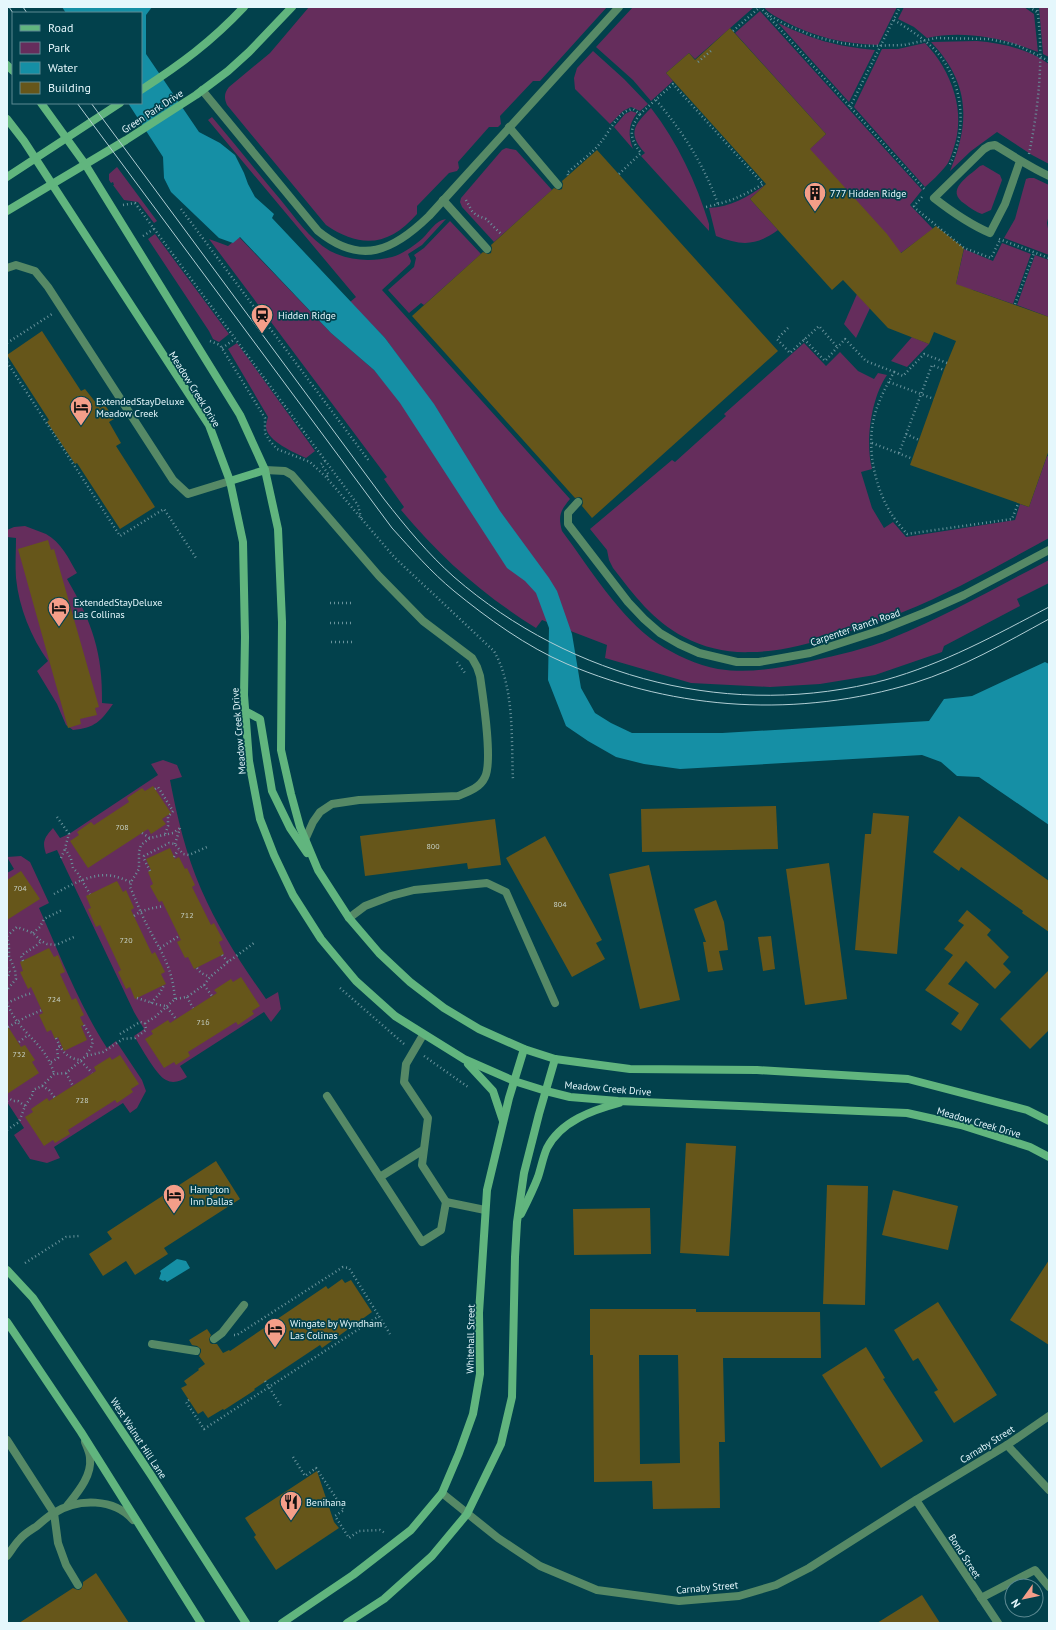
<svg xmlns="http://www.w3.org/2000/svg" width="1056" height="1630" font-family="'PT Sans',sans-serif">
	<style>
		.green { fill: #652d5c }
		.water { fill: #158fa5 }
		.building { fill: #66561a; fill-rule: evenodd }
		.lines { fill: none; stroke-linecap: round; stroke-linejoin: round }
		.path { stroke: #69939c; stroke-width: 2.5; stroke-dasharray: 1 3; stroke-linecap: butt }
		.lane { stroke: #568966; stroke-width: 8 }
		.street { stroke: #568966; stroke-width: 8 }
		.secondary { stroke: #61b57e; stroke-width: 8 }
		.tram { stroke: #b1ced4; stroke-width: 1 }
		.labels { text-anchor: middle; stroke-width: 3.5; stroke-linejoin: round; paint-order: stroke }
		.number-label { font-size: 8px; fill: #c5cfc4 }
		.street-label { font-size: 10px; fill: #e5f7fc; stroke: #02414c }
		.poi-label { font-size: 10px; fill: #e5f7fc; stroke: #02414c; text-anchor: start }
	</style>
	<rect width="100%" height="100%" fill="#02414c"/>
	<g class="green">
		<path d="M309,7H607L540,81H533L500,116L501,124L498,127H489L458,162L459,168L457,171L449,173L417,206V214C389,246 361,249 326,225L227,105C224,98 224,93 229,87L270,53Z"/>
		<polygon points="633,7 754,7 695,59 689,53 666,73 673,81 651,101 633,80 596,47"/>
		<path d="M764,7H897L878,45C845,44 813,37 784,21C777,17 768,13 764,7Z"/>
		<path d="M904,7H1024L1034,14L1038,52C1004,38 963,30 927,38L914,27L898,19Z"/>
		<polygon points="1039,7 1049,7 1049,57 1043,54"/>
		<polygon points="760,11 922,190 910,205 933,229 886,264 805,153 826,134 735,33"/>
		<path d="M778,23C814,40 835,46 875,50L849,102Z"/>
		<path d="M977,41C1002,43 1028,49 1049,64V164L1032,155L997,132L971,151L950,171C971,121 969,82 931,42Z"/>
		<path d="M925,43C952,71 967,113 953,150C951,156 949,163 945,167C939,174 932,181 925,187L854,107L882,49H898Z"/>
		<polygon points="593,51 624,79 648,104 640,111 631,107 623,111 610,124 575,89 574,78 577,68"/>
		<path d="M651,108C678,143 696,182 709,224V231L641,156L645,153C627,133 634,125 651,108Z"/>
		<path d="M631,111L637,113C628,125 628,135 633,149L614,127L625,114Z"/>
		<path d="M212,117C235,144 257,172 280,199C295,217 309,239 330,251C350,261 371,262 392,257C403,254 415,245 423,238C430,231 435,221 446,219L422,245L408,254L411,261L410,264L382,290L570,499C560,511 558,516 562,531C589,567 620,618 657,643C675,655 697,665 718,669C750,674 780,668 811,661C838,655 866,649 892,638C946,616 997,587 1049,560V583L1017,599L1020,606L944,646L942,652L875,675L820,684L770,687L691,683L605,658L607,645L542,620L536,628C483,595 441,558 401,510L404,507L384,479L387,477L209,239L228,246L239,237L331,333L374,370L384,382L406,367L385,338L350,302L356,297L208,120Z"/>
		<polygon points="506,148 516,150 552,190 494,242 462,207 460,202 461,198 502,150"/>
		<path d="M983,165L1000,175L1002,180L991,210L982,214C976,212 970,208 965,204C944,190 968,177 980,166Z"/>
		<polygon points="117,167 157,221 154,223 138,202 124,200 113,185 114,185 113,182 111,183 109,180 109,174"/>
		<polygon points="1029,178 1034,178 1049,185 1049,214 1047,223 1049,234 1049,255 1004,238 1015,219 1026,179"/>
		<path d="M766,184L750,199L778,230C756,246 742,246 716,236L709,208C731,207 749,196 766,184Z"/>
		<polygon points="450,221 481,254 424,305 421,303 409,313 388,290 414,267 416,258 414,255 424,248"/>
		<polygon points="155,234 229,334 219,342 213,339 209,331 148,239"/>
		<polygon points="1002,243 1031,254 1013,304 973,290 955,288 964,249 993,261"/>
		<polygon points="1035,255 1049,260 1049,317 1017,305"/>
		<polygon points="857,294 870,308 856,338 844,324"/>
		<polygon points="912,337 929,344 907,367 891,361"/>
		<path d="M237,343L315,451L306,458C295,453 267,441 266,427C266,424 267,420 268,417L228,349Z"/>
		<path d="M804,343L826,366L840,352L858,371L874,379L878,373L887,375C871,398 865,442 872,469L861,472L872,508L884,528L893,522L906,537L1015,520L1020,504L1029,507L1047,456L1049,457V538C1001,564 953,592 903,612C881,621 858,629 834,636C808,644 779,652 751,652C728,653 704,648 684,637C653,621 634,595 613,568L609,560L607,550L590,529L672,460L675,462L726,416L724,414Z"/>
		<path d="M25,526C32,529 39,531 46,534C61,542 69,559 77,573L67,579C92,622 103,653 102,703L113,704C101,721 95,728 73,730L66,725L57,704L37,671L48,661C31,637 19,608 16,578C15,565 16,551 16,538L7,537V530L14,527Z"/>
		<path d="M163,760L177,765L182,777L170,780C177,817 186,854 201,889C218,928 241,964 266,999L278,992L281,1009L271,1022L264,1012L180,1066L187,1077C181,1081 173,1084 166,1080C156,1075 141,1047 134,1036L144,1029L134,1012L57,850L46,854C42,842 44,838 53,828L60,838L69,834L158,775L151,764Z"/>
		<path d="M21,856L30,862L49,903L39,908C60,955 79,1005 107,1048L116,1041L142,1080L146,1091L137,1108L130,1113L123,1103L54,1147L60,1158L47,1163L30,1159L14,1135L24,1128L7,1102V873L14,869L7,857Z"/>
	</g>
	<g class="water">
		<polygon points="62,7 152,7 146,15 146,54 199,132 220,143 235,155 244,173 248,184 255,197 274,214 272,218 385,338 434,404 500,511 549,578 557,591 572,634 581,688 595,713 611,723 632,733 722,733 929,721 944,699 972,696 1045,662 1049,664 1049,825 979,777 957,776 941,762 922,755 680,769 644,764 616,757 588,741 566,726 548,680 549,628 536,593 525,581 507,568 400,403 374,370 331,333 240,237 233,243 219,238 171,192 164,178 163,157 128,103 141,103 141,13 66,13"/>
		<polygon points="177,1259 186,1261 190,1268 167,1282 165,1280 163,1281 159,1279 161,1273 160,1271"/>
	</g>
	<g class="building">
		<polygon points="730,28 826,134 810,149 887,234 901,253 936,226 964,248 956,284 1049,317 1049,450 1029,507 910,465 944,370 956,341 934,332 929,344 888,328 843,280 832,290 750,199 766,184 666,73 689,53 695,60"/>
		<polygon points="597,150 778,351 592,518 582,506 583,503 582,498 579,497 575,498 412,316 483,252 488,254 491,253 492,248 491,245 554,188 559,190 562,189 563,184 562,181"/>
		<polygon points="42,331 81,391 85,389 100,408 105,405 114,419 109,422 121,443 116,446 155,507 120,529 77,463 75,464 47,422 49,420 7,355"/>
		<polygon points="48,540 51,550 54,549 99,707 95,708 97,715 80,719 81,724 68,728 18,549"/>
		<polygon points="153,786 171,813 162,819 166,824 151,834 148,829 88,868 70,841 79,835 77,832 91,822 94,825 129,802 127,798 142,788 145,791"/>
		<polygon points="776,806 778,849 642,852 641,809"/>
		<polygon points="873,813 909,816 897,954 855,950 865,834 871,834"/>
		<polygon points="959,816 1049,881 1049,932 1022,913 1023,911 961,867 959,871 933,852"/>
		<polygon points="495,819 501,865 468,869 467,863 365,876 360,836"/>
		<polygon points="545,836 602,940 596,943 605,959 572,977 506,858"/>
		<polygon points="170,848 175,859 179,857 185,869 187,868 195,885 192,887 211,925 214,923 223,940 219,942 224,954 194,969 188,957 185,958 177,942 181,940 162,901 159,902 150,886 153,884 148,872 151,870 146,859"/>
		<polygon points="829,863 847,999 805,1005 786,869"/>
		<polygon points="649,865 680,1000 640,1009 609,874"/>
		<polygon points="21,871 40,899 7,920 7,880"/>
		<polygon points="117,881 123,892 126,890 134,908 131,910 152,954 155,952 165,972 161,974 166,984 135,999 130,987 126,989 118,972 121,970 100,925 96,927 88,909 91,908 86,896"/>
		<polygon points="716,900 724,922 728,950 719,951 723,970 708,972 703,942 706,942 694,909"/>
		<polygon points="967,910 991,930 987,935 1009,957 1003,964 1011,972 995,989 966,961 948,984 979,1004 961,1031 951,1024 959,1013 925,990 953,955 944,949 964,925 958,921"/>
		<polygon points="771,936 775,969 763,971 758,937"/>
		<polygon points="49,948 54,957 58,955 65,972 60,974 72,1000 76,998 84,1015 80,1017 84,1025 81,1026 87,1040 64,1051 58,1037 55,1039 51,1030 47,1032 39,1015 43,1013 31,987 28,989 20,972 23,971 20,962"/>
		<polygon points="1049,970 1049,1030 1030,1049 1000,1019"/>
		<polygon points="241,977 260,1006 252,1011 254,1014 238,1025 236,1022 188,1052 190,1056 176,1065 174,1062 164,1068 145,1039 153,1034 151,1031 168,1020 170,1023 217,993 214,990 231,979 233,982"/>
		<polygon points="7,1025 21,1047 25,1045 35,1060 32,1062 39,1073 7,1094"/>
		<polygon points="120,1055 139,1084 131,1089 133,1092 117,1103 115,1100 68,1130 70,1134 55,1143 53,1140 44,1146 25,1117 33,1112 31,1109 47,1098 49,1101 96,1071 94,1067 110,1057 112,1060"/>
		<polygon points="686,1143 736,1146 729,1256 680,1253"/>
		<polygon points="216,1161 240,1199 164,1248 168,1254 135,1275 126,1261 103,1276 89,1254 112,1239 107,1232"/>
		<polygon points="827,1185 868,1186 865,1305 823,1304"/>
		<polygon points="893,1190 958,1206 948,1250 882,1235"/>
		<polygon points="650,1208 651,1254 574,1255 573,1209"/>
		<polygon points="1049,1260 1049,1345 1010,1320"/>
		<polygon points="342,1279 345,1283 351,1280 372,1312 322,1348 320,1345 254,1389 255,1390 224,1410 223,1409 208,1418 203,1411 198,1414 181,1388 187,1385 184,1381 199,1370 198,1369 205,1364 199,1356 201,1352 201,1349 197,1346 192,1345 189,1340 207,1329 211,1335 209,1339 210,1343 212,1344 217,1344 223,1353 229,1350 230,1351 326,1286 328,1289"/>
		<polygon points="938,1302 997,1395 954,1423 934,1392 938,1390 918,1358 913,1361 894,1330"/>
		<path d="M590,1309H696V1312H820L821,1358H723L725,1442H719L720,1508L653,1509L652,1481L594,1482L593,1355H590ZM639,1355H678L680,1463L640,1464Z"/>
		<polygon points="866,1347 885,1378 883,1379 923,1441 881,1468 822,1375"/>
		<polygon points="317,1471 334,1522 339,1528 276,1570 254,1537 256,1535 245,1518"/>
		<polygon points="96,1573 129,1623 19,1623 73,1588 78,1590 81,1589 83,1585 83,1582"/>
		<polygon points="922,1595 940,1623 877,1623"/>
	</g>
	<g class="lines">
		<g class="path">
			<polyline points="760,7 926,191"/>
			<polyline points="1029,7 1037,12"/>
			<polyline points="767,14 786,25 816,37 841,43 863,46 904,45 936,38 989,39 1017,45 1049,61"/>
			<path d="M894,20C907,28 920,36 932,47C963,77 969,128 949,166"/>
			<polyline points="733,31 760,7"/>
			<polyline points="698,62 712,50"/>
			<path d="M656,100C683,132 704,165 718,204"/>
			<polyline points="850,107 900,7"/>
			<path d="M1029,154C1039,105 1044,56 1037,7"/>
			<path d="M619,174L641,153C629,138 629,129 640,114"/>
			<path d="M568,175L567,173C578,163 592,154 601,142C610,131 618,111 633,109L640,114L673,84L763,184C743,196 729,202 706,207"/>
			<polyline points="922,197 914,206 916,209 964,248 991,258 1000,240"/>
			<polyline points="466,200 472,211 476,215 486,219 502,235"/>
			<polyline points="123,205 135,203 358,505 361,518"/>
			<polyline points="181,209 369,461"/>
			<polyline points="143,236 154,229"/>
			<polyline points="999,239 1049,258"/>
			<polyline points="1015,304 1034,253"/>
			<polyline points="788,328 777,339 790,353 819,326 838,348"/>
			<path d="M804,339L825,361L845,339L866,361L894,372C888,383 882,394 878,405C864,439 873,485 892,515C896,521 902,528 907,534L1012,519L1018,504"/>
			<path d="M210,341L220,345L265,418V433L270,441L277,449L310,462L326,477L395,558L494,651C515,688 511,738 513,780"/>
			<polyline points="7,343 52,314"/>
			<polyline points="222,348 235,339"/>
			<polyline points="7,362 120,536 164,509 196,558"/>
			<polyline points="894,372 903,376 924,354 947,363"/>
			<polyline points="889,382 934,399"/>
			<polyline points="906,434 919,440"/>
			<polyline points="872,443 913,459"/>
			<polyline points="899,453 932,365 944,370"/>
			<polyline points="325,461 321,464 329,475 326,477"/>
			<polyline points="330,603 353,603"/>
			<polyline points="330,623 354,623"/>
			<polyline points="331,642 354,642"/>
			<polyline points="457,662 465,673"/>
			<polyline points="155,789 158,787 173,811 168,817 168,826 165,834"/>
			<polyline points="57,817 69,834 65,848 71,859 73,868 77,872 90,894"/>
			<polyline points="142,833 150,838"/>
			<polyline points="175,844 180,828"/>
			<polyline points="174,857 178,850"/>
			<polyline points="61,858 65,849"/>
			<polyline points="150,871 144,859 144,856 169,843 175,844 183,854 189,855 207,847"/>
			<path d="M54,894C71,885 92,872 113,876C119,877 125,880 131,882"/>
			<path d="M134,916C143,909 153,908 164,906"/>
			<polyline points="33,933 40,927 44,919 62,910"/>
			<polyline points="7,936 17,927 33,933 41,941 47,944 56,945 74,937"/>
			<polyline points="7,936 9,945 9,956 15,970 16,979 7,990"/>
			<polyline points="160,948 179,936"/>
			<polyline points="222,955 228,962"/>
			<path d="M23,961L21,956C28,950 35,948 41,941"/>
			<polyline points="7,968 10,972 7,978"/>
			<polyline points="197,968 201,973 210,977"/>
			<polyline points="204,985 212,996"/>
			<polyline points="340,988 404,1044"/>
			<polyline points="187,997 193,1008"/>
			<polyline points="137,998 159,1005 166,1006 176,1019"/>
			<path d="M175,999C172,966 162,954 148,927C141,914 136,900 130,887L131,882L139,869V852L141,845L150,838L173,833L180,828"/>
			<path d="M7,1002C17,1033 46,1042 54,1074"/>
			<polyline points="7,1003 25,995 33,993"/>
			<polyline points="151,1003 160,993 164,985"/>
			<polyline points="84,1025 93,1041 91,1048 86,1055"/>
			<polyline points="8,1027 26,1017 42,1010"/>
			<polyline points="120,1034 140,1022 145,1023 155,1017 175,999 187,997 204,985 210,977 228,962 254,943"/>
			<path d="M56,1038C62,1051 66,1058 80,1060L92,1073"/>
			<polyline points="19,1042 28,1035"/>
			<polyline points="424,1056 468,1087"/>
			<polyline points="51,1062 58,1058 57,1048 60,1046"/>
			<polyline points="66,1073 73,1086"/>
			<polyline points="42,1086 49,1090 55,1098"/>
			<polyline points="7,1101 10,1099 13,1101 18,1101 25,1106"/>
			<polyline points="7,1130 19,1122 25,1106 33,1094 33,1090 42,1086 54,1074 66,1073 86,1056 103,1052 123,1039 135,1038 146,1030 145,1023"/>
			<polyline points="25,1263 66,1237 79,1236"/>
			<polyline points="234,1335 237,1335 343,1267 349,1268 390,1334"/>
			<polyline points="265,1381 281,1406"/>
			<polyline points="189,1400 186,1402 204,1429 379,1316"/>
			<polyline points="293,1457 305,1476 316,1468 344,1510 335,1516 349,1538 359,1531 380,1530 385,1533"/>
		</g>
		<g class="lane">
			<path d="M202,90L318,231C361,266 393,251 429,216L619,7"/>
			<polyline points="509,127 558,185"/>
			<path d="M1020,161L1005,204L990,233C969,224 952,212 934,198L984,149L989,146L995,145C1013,156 1030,167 1049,176"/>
			<polyline points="443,200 487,249"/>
			<polyline points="7,268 16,265 35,271 48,287 173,480 188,494 230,481"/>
			<path d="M265,470L285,471L292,475L379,576L423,621L472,658L477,667L480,676C483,697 493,761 485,777C480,788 468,792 458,796L359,800L332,804L320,812L313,822L305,840"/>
			<polyline points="578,502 568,513 568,524 628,602 644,619 660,633 679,644 699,653 737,662 759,662 810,653 881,630 926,612 964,595 1049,550"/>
			<polyline points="349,918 365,906 391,896 414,890 487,883 506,892 555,1003"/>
			<polyline points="423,1035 406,1064 404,1082 428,1118 422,1165 446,1202"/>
			<polyline points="327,1096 422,1242 441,1230 446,1202 485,1210"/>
			<polyline points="380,1177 423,1150"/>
			<polyline points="214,1339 222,1333 244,1305"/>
			<polyline points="152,1344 196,1351"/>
			<polyline points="7,1440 54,1513 58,1543 66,1565 78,1585"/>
			<polyline points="1007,1445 1049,1490"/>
			<path d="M67,1506C78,1492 92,1476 90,1458C90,1453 87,1447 85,1442"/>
			<path d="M7,1556C11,1551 15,1544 20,1539C24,1534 31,1530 37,1526C43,1521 48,1516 54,1513C78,1498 114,1498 133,1520"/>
			<polyline points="981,1598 1035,1570 1049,1587"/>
		</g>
		<g class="street">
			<polyline points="442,1493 498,1538 540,1566 597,1590 679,1601 739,1596 776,1585 809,1568 916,1500 1007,1445 1049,1416"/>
			<polyline points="916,1500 998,1623"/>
		</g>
		<g class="secondary">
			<polyline points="7,65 13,71"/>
			<path d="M141,90C181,64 211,42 244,7"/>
			<polyline points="41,103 85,164 240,415 265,470 278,529 282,622 281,750 291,794 300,827 318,870 349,918 379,953 410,982 444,1008 479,1029 524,1049 555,1059 630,1069 757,1070 908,1079 1027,1110 1049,1121"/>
			<polyline points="7,119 24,141 209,425 230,481 243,542 245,637 244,695 249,761 260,819 274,855 293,895 321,939 356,981 395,1016 464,1059 514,1081 546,1091 570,1097 618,1101 907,1113 961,1125 1030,1147 1049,1157"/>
			<polyline points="7,177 120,103"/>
			<polyline points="7,211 126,140 196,95 228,71 249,52 292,7"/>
			<polyline points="230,481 265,470"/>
			<polyline points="245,711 260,719 272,791 290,828 307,853"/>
			<polyline points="468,1064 493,1091 503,1121"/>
			<path d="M521,1214C527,1202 533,1190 538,1177C541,1168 543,1157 547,1148C561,1121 593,1110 619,1103"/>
			<polyline points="7,1270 33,1298 151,1475 246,1623"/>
			<polyline points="7,1322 81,1432 201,1623"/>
			<polyline points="282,1623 353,1575 411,1530 442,1493 459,1453 473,1414 480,1374 479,1313 487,1190 509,1098 524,1049"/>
			<polyline points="347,1623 384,1599 432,1556 467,1514 501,1444 512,1397 515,1257 517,1222 524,1173 539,1114 555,1059"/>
		</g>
		<g class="tram">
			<polyline points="9,7 13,13"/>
			<polyline points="23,7 27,13"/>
			<path d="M77,103L392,528C412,550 431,572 454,591C487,618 527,647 567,664C678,711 799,718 914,683C962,668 1005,643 1049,619"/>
			<path d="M91,103L384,499C406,527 428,554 454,577C573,680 733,720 885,680C943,664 996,635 1049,607"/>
		</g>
	</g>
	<defs>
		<g id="building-pin" transform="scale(1.15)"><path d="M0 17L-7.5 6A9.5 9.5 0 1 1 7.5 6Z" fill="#f49e89" stroke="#02414c"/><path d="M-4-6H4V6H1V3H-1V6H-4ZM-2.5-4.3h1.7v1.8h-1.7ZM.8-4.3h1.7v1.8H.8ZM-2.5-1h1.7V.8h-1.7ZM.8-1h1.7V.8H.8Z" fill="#111"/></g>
		<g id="station-pin" transform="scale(1.15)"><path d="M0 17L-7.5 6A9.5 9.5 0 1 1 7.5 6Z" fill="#f49e89" stroke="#02414c"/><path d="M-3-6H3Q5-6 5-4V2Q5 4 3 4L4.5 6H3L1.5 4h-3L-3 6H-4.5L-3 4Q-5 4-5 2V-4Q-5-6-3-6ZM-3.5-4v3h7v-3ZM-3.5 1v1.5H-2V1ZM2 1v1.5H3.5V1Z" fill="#111"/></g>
		<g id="hotel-pin" transform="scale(1.15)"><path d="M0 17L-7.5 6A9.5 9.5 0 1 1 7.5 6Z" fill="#f49e89" stroke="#02414c"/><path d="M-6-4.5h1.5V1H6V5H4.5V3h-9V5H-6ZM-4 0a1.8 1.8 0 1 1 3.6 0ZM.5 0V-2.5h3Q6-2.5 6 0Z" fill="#111"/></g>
		<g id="restaurant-pin" transform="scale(1.15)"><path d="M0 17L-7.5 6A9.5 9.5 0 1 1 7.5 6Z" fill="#f49e89" stroke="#02414c"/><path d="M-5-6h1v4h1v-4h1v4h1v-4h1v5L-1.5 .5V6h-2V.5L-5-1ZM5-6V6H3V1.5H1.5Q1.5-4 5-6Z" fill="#111"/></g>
	</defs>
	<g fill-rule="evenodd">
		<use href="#building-pin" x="815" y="193"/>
		<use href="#station-pin" x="262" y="315"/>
		<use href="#hotel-pin" x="81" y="407"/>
		<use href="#hotel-pin" x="59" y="608"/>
		<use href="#hotel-pin" x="174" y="1195"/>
		<use href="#hotel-pin" x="275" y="1329"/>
		<use href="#restaurant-pin" x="291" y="1502"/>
	</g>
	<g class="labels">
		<g class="number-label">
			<text x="122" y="830">708</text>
			<text x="433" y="849">800</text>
			<text x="20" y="891">704</text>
			<text x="560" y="907">804</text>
			<text x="187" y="918">712</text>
			<text x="126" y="943">720</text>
			<text x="54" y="1002">724</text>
			<text x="203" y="1025">716</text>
			<text x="19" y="1057">732</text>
			<text x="82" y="1103">728</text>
		</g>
		<g class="street-label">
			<text transform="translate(152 111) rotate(-33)" y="4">Green Park Drive</text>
			<text transform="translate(195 389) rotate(58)" y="4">Meadow Creek Drive</text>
			<text transform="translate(855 627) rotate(-19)" y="4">Carpenter Ranch Road</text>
			<text transform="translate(238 731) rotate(-95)" y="4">Meadow Creek Drive</text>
			<text transform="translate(608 1088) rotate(5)" y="4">Meadow Creek Drive</text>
			<text transform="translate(979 1122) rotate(16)" y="4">Meadow Creek Drive</text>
			<text transform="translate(470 1339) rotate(-89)" y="4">Whitehall Street</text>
			<text transform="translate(139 1438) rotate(57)" y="4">West Walnut Hill Lane</text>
			<text transform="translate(987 1444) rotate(-32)" y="4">Carnaby Street</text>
			<text transform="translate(965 1556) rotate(57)" y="4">Bond Street</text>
			<text transform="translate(707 1587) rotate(-5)" y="4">Carnaby Street</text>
		</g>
		<g class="poi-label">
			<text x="830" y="197">777 Hidden Ridge</text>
			<text x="278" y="319">Hidden Ridge</text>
			<text x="96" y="405">ExtendedStayDeluxe<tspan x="96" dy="12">Meadow Creek</tspan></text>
			<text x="74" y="606">ExtendedStayDeluxe<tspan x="74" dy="12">Las Collinas</tspan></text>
			<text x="190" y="1193">Hampton<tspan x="190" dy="12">Inn Dallas</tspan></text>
			<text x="290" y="1327">Wingate by Wyndham<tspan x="290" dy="12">Las Colinas</tspan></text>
			<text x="306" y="1506">Benihana</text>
		</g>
	</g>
	<rect width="1056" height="1630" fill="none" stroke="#e5f7fc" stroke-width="16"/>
	<rect x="12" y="12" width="130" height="92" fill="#02414c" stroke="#5d8a92"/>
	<rect x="20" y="25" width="20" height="6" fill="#61b57e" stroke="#5d8a92"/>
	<text x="48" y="32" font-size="12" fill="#e5f7fc">Road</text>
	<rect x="20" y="42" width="20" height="12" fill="#652d5c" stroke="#5d8a92"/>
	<text x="48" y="52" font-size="12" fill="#e5f7fc">Park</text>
	<rect x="20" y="62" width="20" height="12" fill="#158fa5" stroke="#5d8a92"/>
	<text x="48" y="72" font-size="12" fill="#e5f7fc">Water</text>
	<rect x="20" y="82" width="20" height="12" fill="#66561a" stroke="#5d8a92"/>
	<text x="48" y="92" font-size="12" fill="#e5f7fc">Building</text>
	<g transform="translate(1024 1598) rotate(237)"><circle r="19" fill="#02414c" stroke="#5d8a92"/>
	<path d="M0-3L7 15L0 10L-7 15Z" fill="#f49e89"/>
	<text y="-6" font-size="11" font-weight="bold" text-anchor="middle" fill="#e5f7fc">N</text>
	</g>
</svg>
